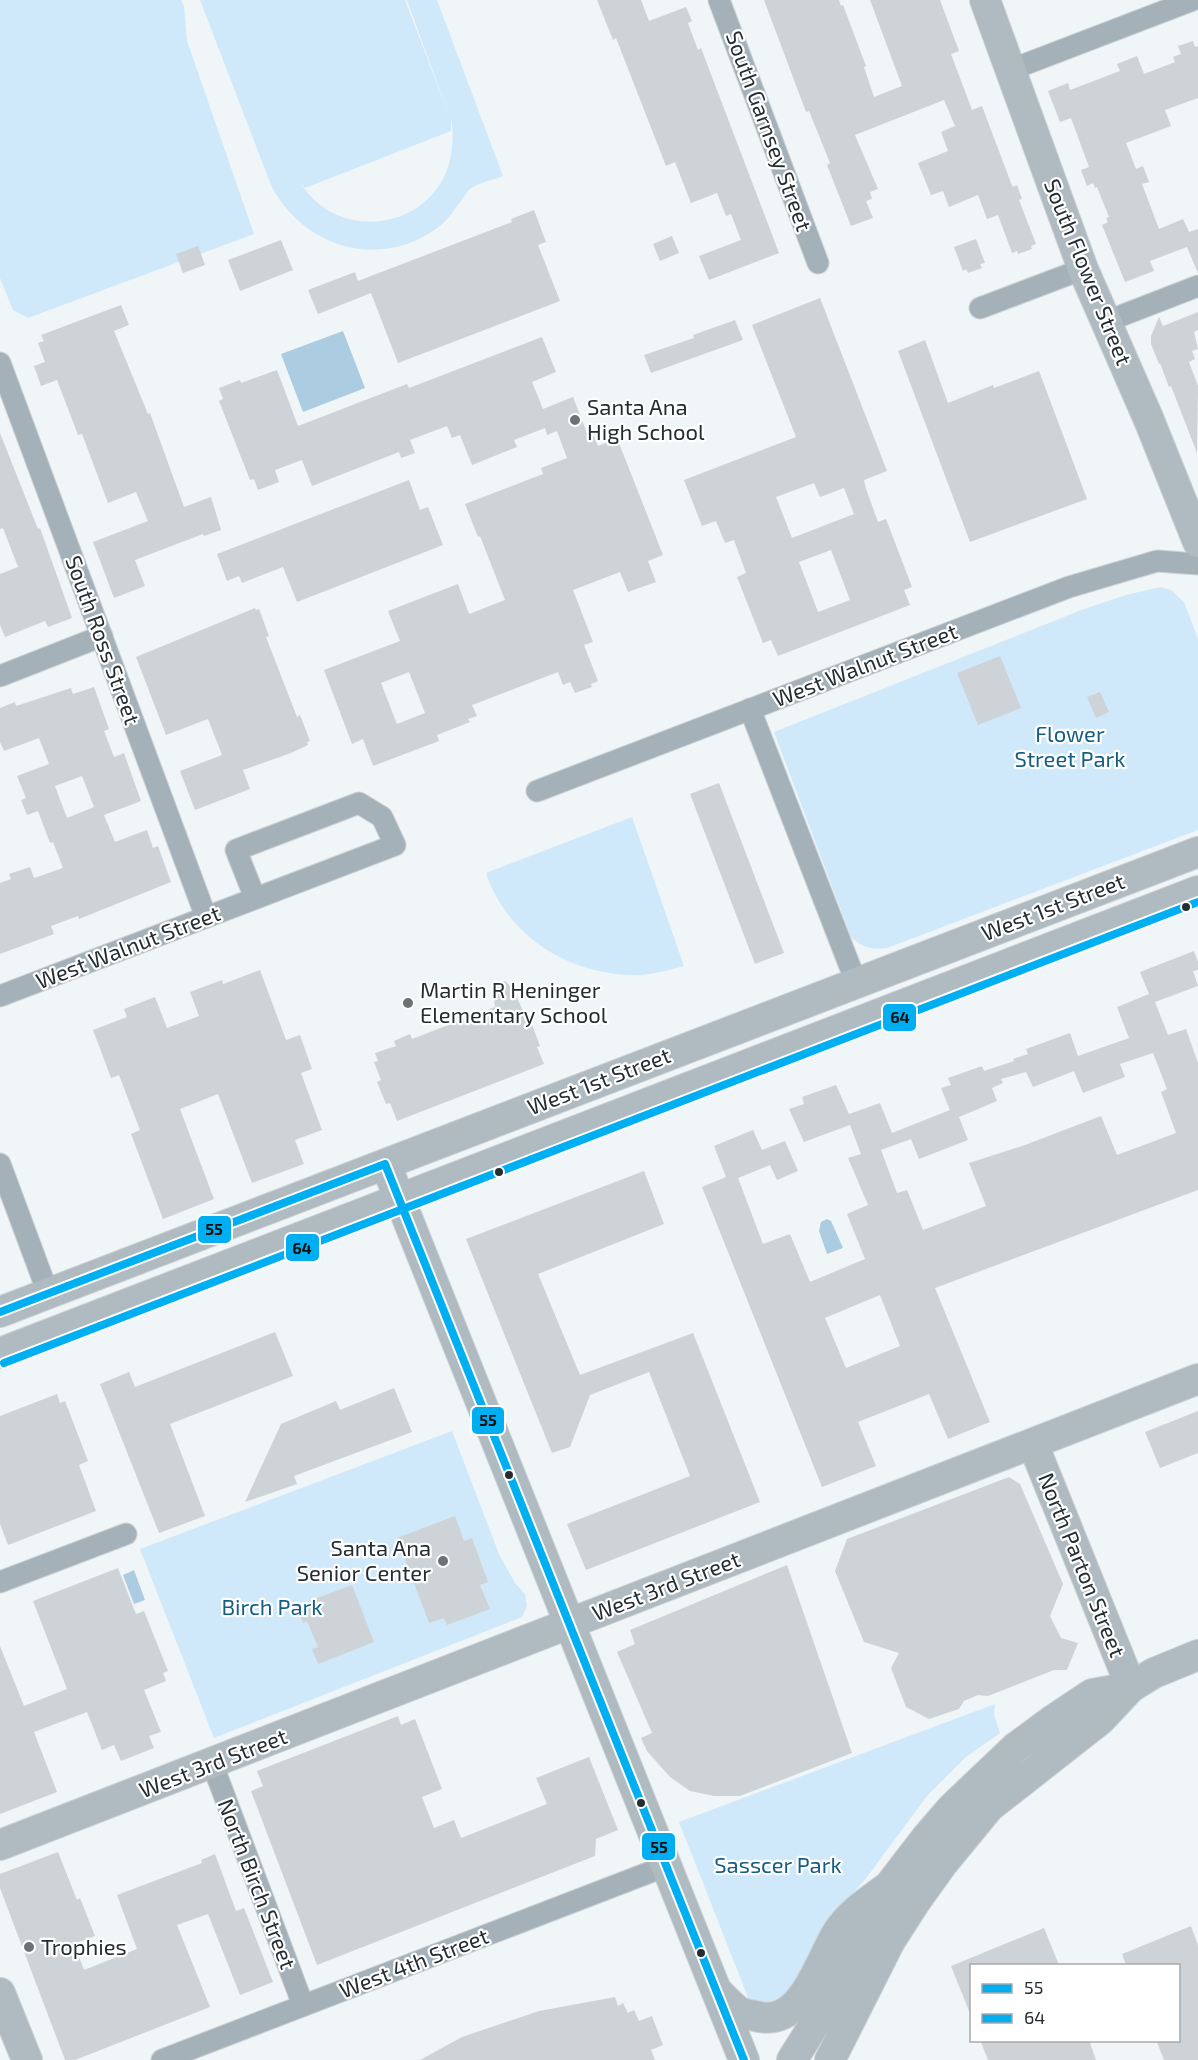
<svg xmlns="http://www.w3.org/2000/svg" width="1198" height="2060" font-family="'Exo 2',sans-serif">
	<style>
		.green { fill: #cfe9fa; fill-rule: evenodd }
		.water { fill: #accce1 }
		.building { fill: #cdd3d7; fill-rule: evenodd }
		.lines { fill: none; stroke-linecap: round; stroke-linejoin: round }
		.street-casing { stroke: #ccd1d4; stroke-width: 23 }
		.secondary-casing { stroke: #ccd1d4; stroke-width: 32 }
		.street { stroke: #a5b1b9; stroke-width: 21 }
		.secondary { stroke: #afbac1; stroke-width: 30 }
		.bus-1-casing { stroke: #fff; stroke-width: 12 }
		.bus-2-casing { stroke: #fff; stroke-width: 12 }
		.bus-1 { stroke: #00aff2; stroke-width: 8 }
		.bus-2 { stroke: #00aff2; stroke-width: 8 }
		.poi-dot { fill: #6b7377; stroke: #fff; stroke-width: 2 }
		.bus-dot { fill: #242d32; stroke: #fff; stroke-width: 2 }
		.labels { text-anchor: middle; stroke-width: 4.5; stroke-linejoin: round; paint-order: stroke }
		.street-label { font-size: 22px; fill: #242d32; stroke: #fff }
		.poi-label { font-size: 22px; fill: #242d32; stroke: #fff; text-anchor: start }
		.park-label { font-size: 22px; fill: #145d83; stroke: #fff }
		.line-badge { stroke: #fff; stroke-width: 2 }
		.pale-badge-label { font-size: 16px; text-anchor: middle; font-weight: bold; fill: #111 }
	</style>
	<rect width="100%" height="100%" fill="#f0f5f8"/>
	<g class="green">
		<polygon points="0,0 181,0 184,6 187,41 254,234 28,318 13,310 0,278"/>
		<path d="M200,0H405L450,118L407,0H437L503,176C494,180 476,183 469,190C459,202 452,216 440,226C381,271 304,249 271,185ZM451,118C453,127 453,136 452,146C447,226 341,250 300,182L305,188L451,131Z"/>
		<path d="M1160,587L1171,590L1184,602L1198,639V830L887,948C871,950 863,948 851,937L774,732L1084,609L1126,595Z"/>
		<path d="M632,817L684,966C666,971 648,976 630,975C566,973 506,934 486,873Z"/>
		<polygon points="452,1431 499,1554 515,1583 525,1594 527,1606 522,1617 214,1738 140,1549"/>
		<polygon points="995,1704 994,1715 1000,1733 966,1757 927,1796 864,1881 839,1908 785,2002 767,2008 749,2000 679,1822"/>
	</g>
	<g class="water">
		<polygon points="343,331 365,388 303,412 281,354"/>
		<polygon points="827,1219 831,1221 843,1248 827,1254 819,1231 821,1222"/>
		<polygon points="134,1570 145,1600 134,1604 123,1575"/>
	</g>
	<g class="building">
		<polygon points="597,0 641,0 649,21 686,7 692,21 688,23 698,50 701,48 779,253 709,280 699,256 741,240 731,214 726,216 717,193 691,203 675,162 666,166 616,38 613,40"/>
		<polygon points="764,0 839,0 841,6 843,5 866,66 864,67 874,97 902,86 870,0 940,0 959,51 951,54 972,110 982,106 1011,183 1013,187 1017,185 1022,199 1019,200 1036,244 1031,246 1032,249 1018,254 1017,251 1012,253 998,215 987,219 978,195 949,207 943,191 931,195 918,163 948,151 941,132 955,126 944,100 855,135 878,189 870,192 872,199 866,201 873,218 851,226 827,165 830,163 809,111 806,112"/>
		<polygon points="1193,41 1195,47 1198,46 1198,98 1165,110 1171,126 1126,143 1136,169 1143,166 1149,182 1142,184 1159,229 1183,219 1189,232 1198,229 1198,273 1187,247 1150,261 1154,271 1125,282 1102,225 1108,222 1106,218 1109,217 1097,187 1095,188 1093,183 1087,186 1081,170 1089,167 1071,118 1060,122 1048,91 1068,83 1070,90 1120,71 1117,64 1137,56 1144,74 1175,62 1173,57 1181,54 1178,46"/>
		<polygon points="534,210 546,242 538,245 560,301 398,363 371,293 318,314 308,290 355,272 358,281 512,222 511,219"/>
		<polygon points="672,236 679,253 660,261 653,244"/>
		<polygon points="976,239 985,263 980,264 982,268 968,273 966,269 963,271 954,247"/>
		<polygon points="281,240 293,270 240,291 228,260"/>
		<polygon points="198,246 205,265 183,273 176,254"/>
		<path d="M820,298L887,471L864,480L866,489L878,522L886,519L912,587L904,590L910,605L778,656L771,640L763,643L737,577L746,573L734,540L725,543L716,521L702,526L684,480L796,437L752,325ZM814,483L820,497L844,488L854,514L792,538L776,497ZM831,550L850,600L818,612L799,562Z"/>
		<polygon points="121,305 129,325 114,331 148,414 150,413 184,507 211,497 221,530 204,536 203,534 135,560 145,586 114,598 93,542 148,521 136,492 108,503 82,434 78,435 57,380 41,386 34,366 45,362 38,343 44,341 41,335"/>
		<polygon points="1198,312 1198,330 1194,332 1198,349 1192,351 1195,359 1189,362 1198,386 1197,453 1171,386 1169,387 1160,363 1159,364 1151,344 1151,336 1159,317 1163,326"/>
		<polygon points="735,320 743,340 651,373 644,355 694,338 693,335"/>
		<path d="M542,337L556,372L532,382L543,409L573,397L589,438L594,436L598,446L617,438L663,555L648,561L656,582L628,592L620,572L573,590L593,642L584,645L598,681L591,684L592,687L575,693L570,682L563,685L558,672L472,705L477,716L468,719L470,722L437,735L439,741L373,766L363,739L352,744L324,670L400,641L388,611L458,584L469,614L505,600L480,536L478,537L465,504L543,474L541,468L567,458L557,431L547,435L545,428L514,440L517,447L472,465L460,435L452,438L447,426L410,440L415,453L401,458L399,452L312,486L302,460L275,470L279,482L258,490L254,479L250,480L219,401L223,399L219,388L240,380L241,383L277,370L298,426L407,384L409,388ZM409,672L425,713L397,724L381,683Z"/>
		<polygon points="925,340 948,403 993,385 994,388 1039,371 1087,499 970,542 898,351"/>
		<polygon points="0,433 38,529 40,528 72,618 48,627 45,621 5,637 0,625 0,574 18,567 3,528 0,529"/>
		<polygon points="409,480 420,510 428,507 443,545 297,602 283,567 242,583 239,576 227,581 217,554"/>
		<polygon points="255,608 256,610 259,609 269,636 266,637 297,717 300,715 310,741 307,742 308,745 291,753 243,770 250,789 195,810 180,771 222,755 208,719 166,735 136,657"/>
		<polygon points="1000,656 1021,708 978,725 957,673"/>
		<path d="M94,687L109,729L104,731L114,757L124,753L141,801L104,815L115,842L147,830L153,848L158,846L171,882L79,919L78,916L51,926L54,934L0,954V883L11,879L9,874L30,867L34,878L63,868L53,842L50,843L38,811L27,815L21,800L26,798L17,776L49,764L39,738L4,751L0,742V708L15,702L16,706L71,688L73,694ZM82,776L94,807L67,818L55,786Z"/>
		<polygon points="1100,692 1109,712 1096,718 1087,697"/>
		<polygon points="719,783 784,953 755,964 690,794"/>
		<path d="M1194,951L1198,962V970L1193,971L1198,986L1155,1002L1168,1035L1186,1029L1198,1063V1190L935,1288L990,1422L948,1439L929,1394L858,1422L876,1466L822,1487L702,1187L726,1177L714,1146L753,1130L762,1150L785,1141L798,1171L777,1180L770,1165L738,1178L763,1244L790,1234L810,1282L865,1259L847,1214L868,1205L848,1158L861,1154L850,1125L804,1142L789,1109L804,1104L802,1097L836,1085L849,1114L880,1103L892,1133L950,1110L941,1088L951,1085L948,1078L982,1066L984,1071L1014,1061L1013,1059L1028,1054L1026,1049L1070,1033L1078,1056L1129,1038L1117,1007L1149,994L1140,972ZM1153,1053L1167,1089L1161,1092L1176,1133L1117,1155L1101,1116L1025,1145L969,1163L986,1206L923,1230L907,1190L897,1193L881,1150L911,1139L919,1159L968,1140L959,1117L997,1101L992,1088L1003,1083L1001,1079L1026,1072L1033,1087L1074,1071L1083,1093L1125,1077L1120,1064ZM880,1295L900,1346L846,1368L825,1318Z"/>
		<polygon points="260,970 286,1040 300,1035 312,1069 301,1073 322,1130 295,1140 304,1164 252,1183 218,1094 180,1109 214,1199 163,1219 131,1134 140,1130 119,1075 111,1078 93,1030 127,1017 124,1009 155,997 167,1028 199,1016 190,992 222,980 223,984"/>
		<polygon points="505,981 513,988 528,1023 531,1022 540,1046 537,1047 544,1064 397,1121 390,1103 386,1104 377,1082 381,1080 374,1062 378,1061 375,1053 396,1046 394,1041 410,1034 412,1039 495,1007 493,990 495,985"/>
		<polygon points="644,1171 664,1224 538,1274 580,1375 693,1333 760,1502 586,1570 567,1524 690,1476 649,1372 590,1395 570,1447 552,1453 466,1239"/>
		<polygon points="275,1332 293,1376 170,1424 205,1516 159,1533 100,1384 129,1372 135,1387"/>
		<polygon points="394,1388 412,1432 294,1476 297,1484 245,1502 281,1424 336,1401 340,1410"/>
		<polygon points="57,1394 60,1403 65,1401 88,1461 79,1465 96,1511 8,1545 0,1524 0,1416"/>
		<polygon points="1198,1411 1198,1453 1160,1468 1145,1432"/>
		<polygon points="1009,1477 1020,1484 1063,1584 1050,1616 1061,1638 1078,1643 1067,1670 1054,1670 988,1696 978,1695 964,1701 959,1709 929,1719 906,1707 891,1668 899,1653 864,1642 835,1571 847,1539"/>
		<polygon points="455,1516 464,1541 472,1538 488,1582 480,1585 490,1609 447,1625 444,1618 429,1623 397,1538"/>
		<polygon points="787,1565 852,1753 740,1796 714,1796 690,1791 670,1777 647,1751 641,1738 652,1733 617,1652 635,1644 630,1630"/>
		<polygon points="118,1568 136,1614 144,1611 168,1671 163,1673 166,1681 144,1690 161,1732 149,1736 154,1748 121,1761 114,1745 102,1750 87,1712 34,1732 57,1792 0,1814 0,1646 24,1706 67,1689 33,1601"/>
		<polygon points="352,1585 374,1642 318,1664 312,1649 318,1647 307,1621 303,1623 296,1606"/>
		<polygon points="398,1716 401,1725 415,1719 442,1789 422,1797 434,1828 454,1820 461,1838 547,1804 536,1778 589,1757 618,1830 596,1839 595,1856 317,1965 251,1791 263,1786 257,1771"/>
		<polygon points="58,1852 77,1900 80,1898 95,1936 74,1944 84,1970 137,1949 117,1895 202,1863 201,1860 215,1854 236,1911 244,1908 273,1982 240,1995 208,1914 177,1925 210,2007 75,2060 65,2060 0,1888 0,1874"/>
		<polygon points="1191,1926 1198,1945 1198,2060 1164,2060 1156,2040 1179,2040 1179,1965 1126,1965 1122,1954"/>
		<polygon points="1044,1928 1059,1965 972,1965 971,2016 951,1966"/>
		<polygon points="615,1997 618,2006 623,2003 628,2013 634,2010 639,2021 652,2016 663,2045 651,2050 655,2060 420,2060 462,2037 539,2011"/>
		<polygon points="980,2040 1089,2040 1096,2060 988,2060"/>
	</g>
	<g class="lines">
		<g class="street-casing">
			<g id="street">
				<polyline points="719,0 818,263"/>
				<polyline points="1010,70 1193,0"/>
				<polyline points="980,308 1083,269"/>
				<polyline points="1105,322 1198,286"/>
				<polyline points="0,363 206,917"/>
				<polyline points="0,676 102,636"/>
				<polyline points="750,709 856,982"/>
				<polyline points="537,791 1069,587 1157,561 1198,564"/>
				<polyline points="0,996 395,845 382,817 359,803 236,850 255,898"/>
				<polyline points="0,1164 48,1293"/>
				<polyline points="0,1582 126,1534"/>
				<polyline points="212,1763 303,2005"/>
				<polyline points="162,2060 666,1866"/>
			</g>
		</g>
		<g class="secondary-casing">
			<g id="secondary">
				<polyline points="985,0 1083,269 1149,420 1198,542"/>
				<polyline points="392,1180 744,2060"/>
				<polyline points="0,1312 1198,852"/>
				<polyline points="0,1353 1198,891"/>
				<polyline points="1033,1444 1131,1687"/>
				<polyline points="0,1845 1198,1379"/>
				<path d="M718,1992C724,1998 731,2006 738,2011C743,2014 750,2015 755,2016C802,2029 818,1964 837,1933C850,1913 869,1901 888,1887"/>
				<polyline points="0,1993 27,2060"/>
				<polyline points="792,2060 829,2001 874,1920 890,1885 927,1837 952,1808 1015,1748 1053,1720 1092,1694 1131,1687"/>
				<polyline points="830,2060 890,1941 915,1902 943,1863 989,1807 1100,1720 1131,1687 1154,1673 1198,1655"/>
			</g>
		</g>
		<use href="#street" class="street"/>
		<use href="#secondary" class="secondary"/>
		<g class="bus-1-casing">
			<polyline id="bus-1" points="0,1312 385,1164 744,2060"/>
		</g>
		<g class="bus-2-casing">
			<polyline id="bus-2" points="4,1363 1198,902"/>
		</g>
		<use href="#bus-1" class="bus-1"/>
		<use href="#bus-2" class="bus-2"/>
	</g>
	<g class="poi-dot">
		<circle cx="575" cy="420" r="6"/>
		<circle cx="408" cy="1003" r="6"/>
		<circle cx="443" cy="1561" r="6"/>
		<circle cx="29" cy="1947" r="6"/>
	</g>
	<g class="bus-dot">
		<circle cx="1186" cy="907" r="5"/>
		<circle cx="499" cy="1172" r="5"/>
		<circle cx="509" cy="1475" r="5"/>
		<circle cx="641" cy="1803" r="5"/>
		<circle cx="701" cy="1953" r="5"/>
	</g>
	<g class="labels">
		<g class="street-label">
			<text transform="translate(769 131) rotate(70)" y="8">South Garnsey Street</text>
			<text transform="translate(1088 272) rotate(68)" y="8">South Flower Street</text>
			<text transform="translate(103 640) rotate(70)" y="8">South Ross Street</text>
			<text transform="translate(865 665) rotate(-21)" y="8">West Walnut Street</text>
			<text transform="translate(1053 907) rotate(-21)" y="8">West 1st Street</text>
			<text transform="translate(128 947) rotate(-21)" y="8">West Walnut Street</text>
			<text transform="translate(599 1081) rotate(-21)" y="8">West 1st Street</text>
			<text transform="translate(1082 1565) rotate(68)" y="8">North Parton Street</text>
			<text transform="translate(666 1586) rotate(-21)" y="8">West 3rd Street</text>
			<text transform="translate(213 1763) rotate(-21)" y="8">West 3rd Street</text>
			<text transform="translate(257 1884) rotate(69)" y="8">North Birch Street</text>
			<text transform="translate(414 1963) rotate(-21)" y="8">West 4th Street</text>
		</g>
		<g class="poi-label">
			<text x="587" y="415">Santa Ana<tspan x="587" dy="25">High School</tspan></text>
			<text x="420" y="998">Martin R Heninger<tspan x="420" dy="25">Elementary School</tspan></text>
			<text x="431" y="1556" text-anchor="end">Santa Ana<tspan x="431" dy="25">Senior Center</tspan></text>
			<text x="41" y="1955">Trophies</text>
		</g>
		<g class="park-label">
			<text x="1070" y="742">Flower<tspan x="1070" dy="25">Street Park</tspan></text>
			<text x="272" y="1615">Birch Park</text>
			<text x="778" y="1873">Sasscer Park</text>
		</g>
	</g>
	<g class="line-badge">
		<rect x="882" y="1003" width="35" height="29" rx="6" fill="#00aff2"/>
		<rect x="197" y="1215" width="35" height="29" rx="6" fill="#00aff2"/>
		<rect x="285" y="1233" width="35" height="29" rx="6" fill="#00aff2"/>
		<rect x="471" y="1406" width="34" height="29" rx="6" fill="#00aff2"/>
		<rect x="641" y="1832" width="35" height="29" rx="6" fill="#00aff2"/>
	</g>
	<g class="pale-badge-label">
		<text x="900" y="1023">64</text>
		<text x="214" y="1235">55</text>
		<text x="302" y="1254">64</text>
		<text x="488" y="1426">55</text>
		<text x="659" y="1853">55</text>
	</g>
	<rect x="970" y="1964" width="210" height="78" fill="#ffffff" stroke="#a7abad" stroke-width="1.5"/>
	<rect x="982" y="1984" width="30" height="9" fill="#00aff2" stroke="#a7abad" stroke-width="1.5"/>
	<text x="1024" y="1994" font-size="18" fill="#242d32">55</text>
	<rect x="982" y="2014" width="30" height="9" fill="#00aff2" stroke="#a7abad" stroke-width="1.5"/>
	<text x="1024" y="2024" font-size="18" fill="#242d32">64</text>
</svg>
